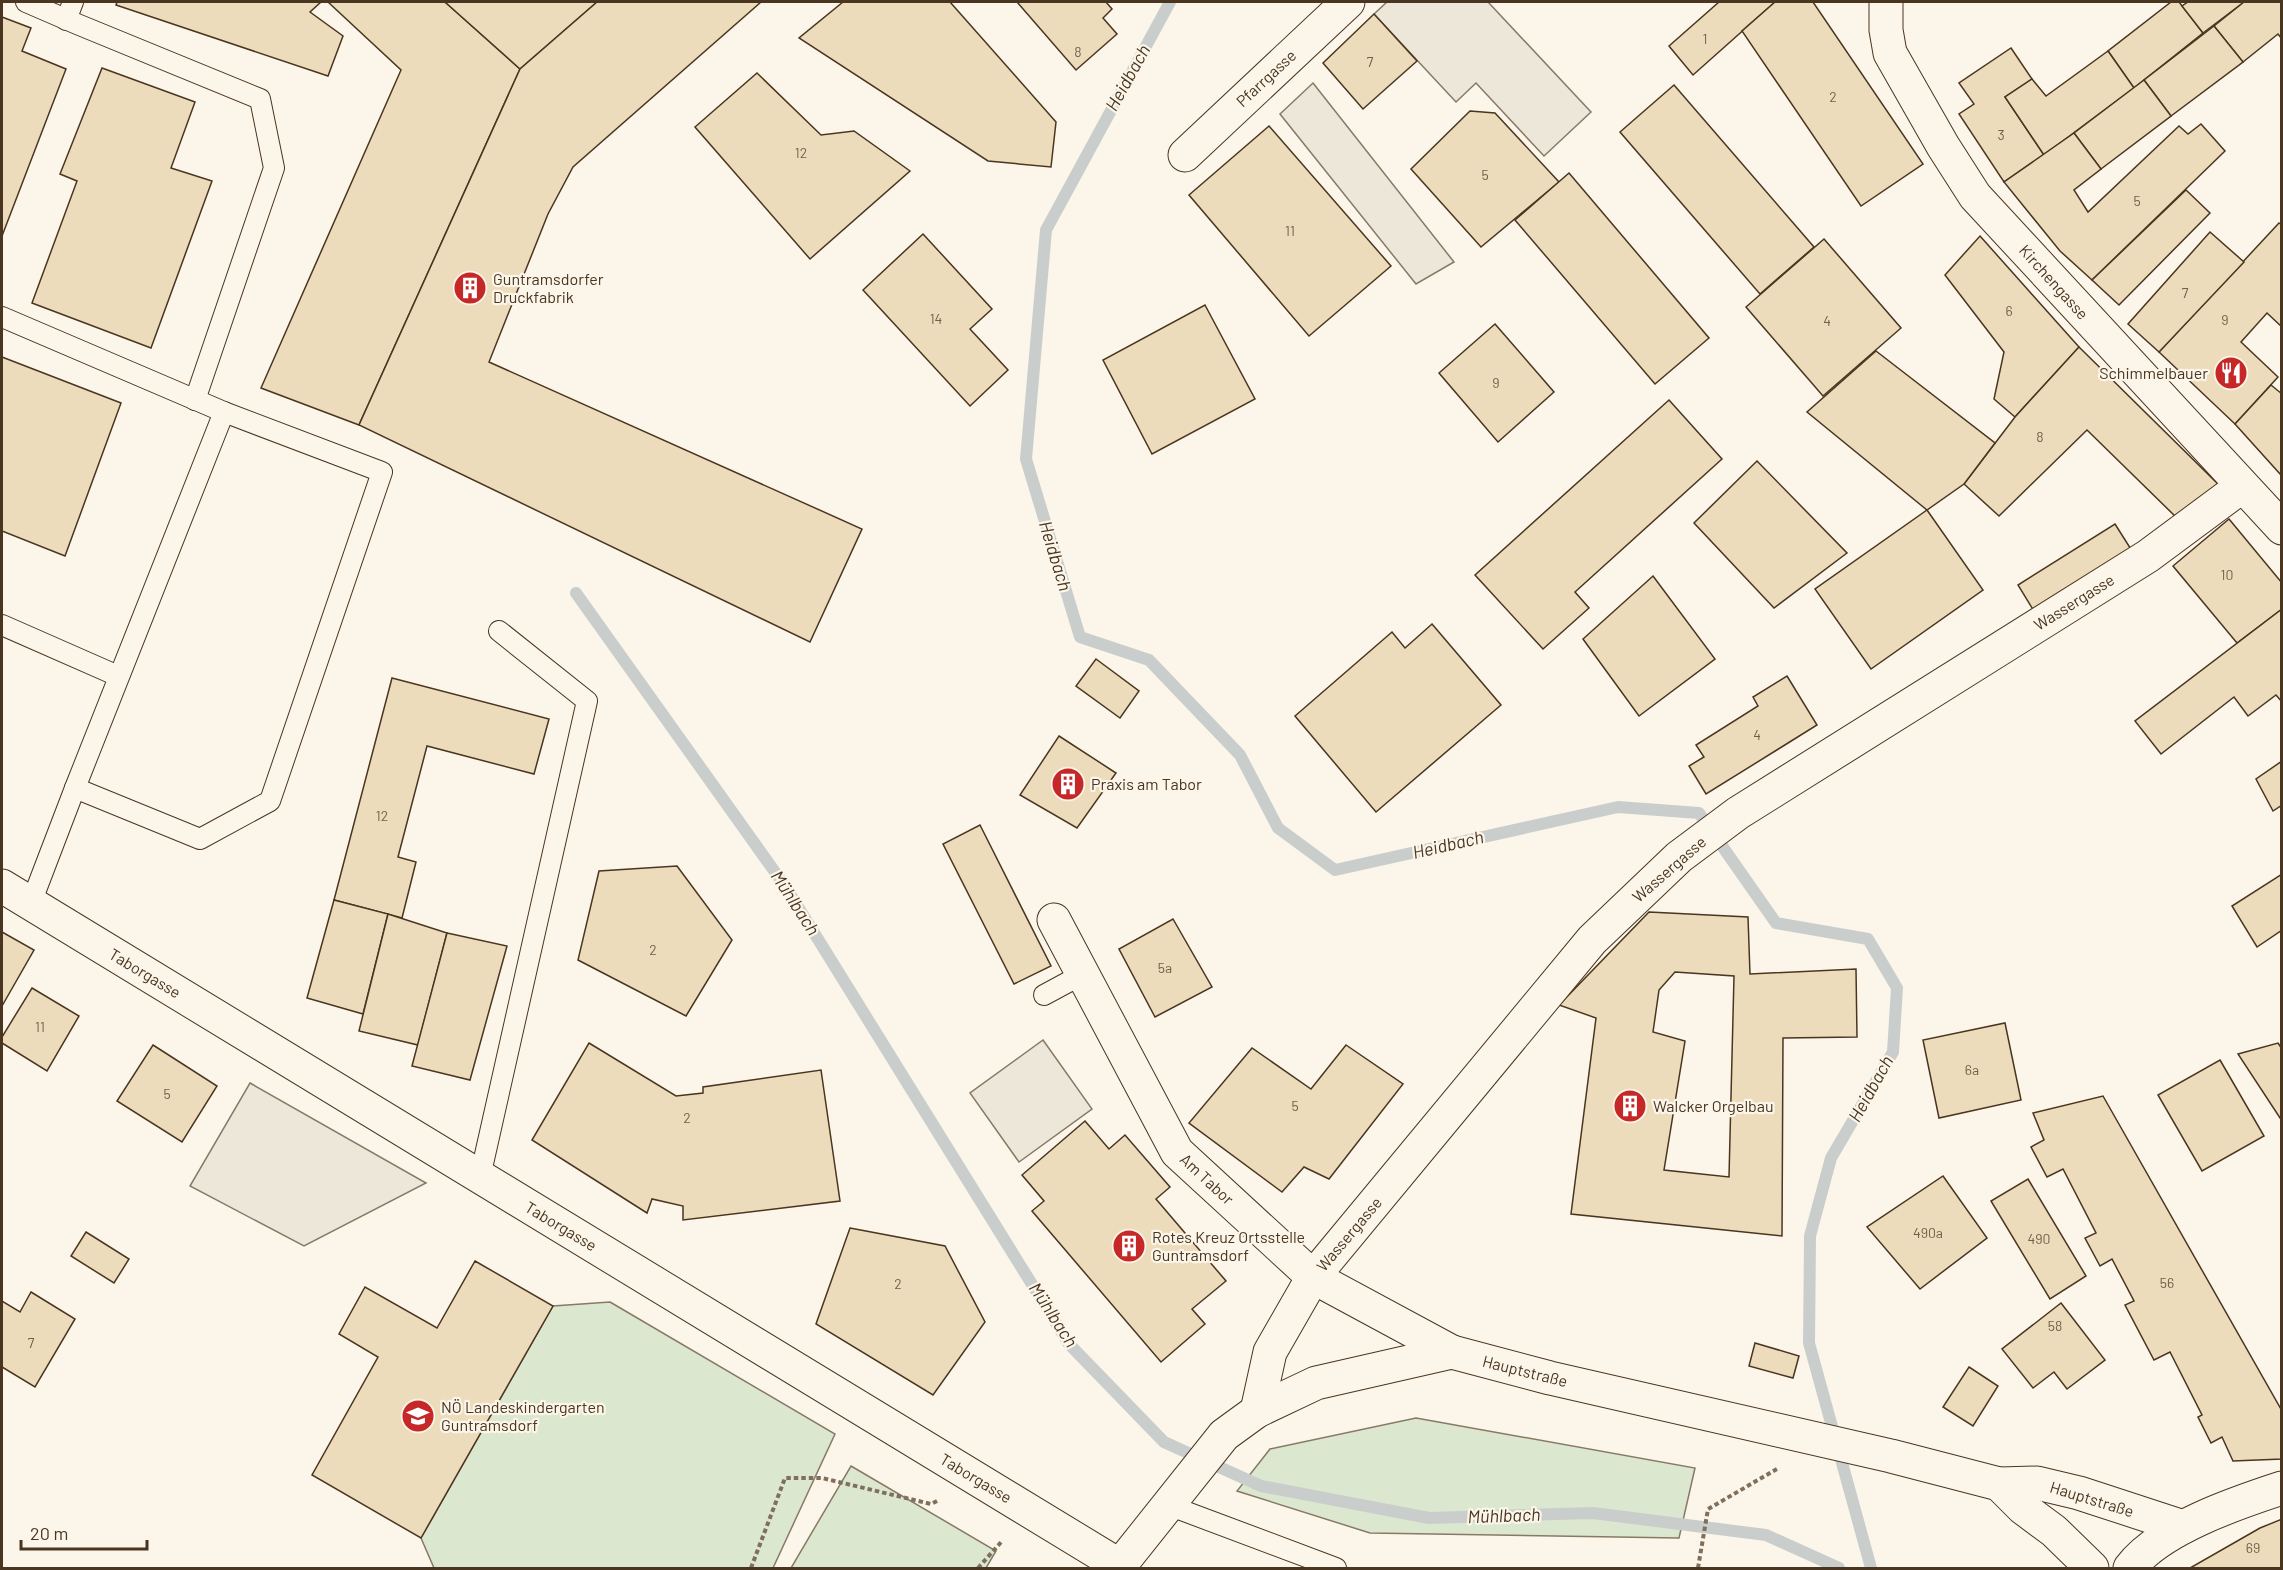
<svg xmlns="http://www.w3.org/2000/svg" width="2283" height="1570" font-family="Barlow,sans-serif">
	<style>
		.green { fill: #dce7d0; stroke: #887966; stroke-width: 1.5 }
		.parking { fill: #ede7d9; stroke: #887966; stroke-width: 1.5 }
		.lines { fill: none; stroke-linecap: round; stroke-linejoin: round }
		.stream { stroke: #c9cecd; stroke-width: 12 }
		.building { fill: #ecdcbc; stroke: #4a3520; stroke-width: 1.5; fill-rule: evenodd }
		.lane-casing { stroke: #4a3520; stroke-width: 22 }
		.street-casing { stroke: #4a3520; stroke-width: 35 }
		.secondary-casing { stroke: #4a3520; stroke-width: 35 }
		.path { stroke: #7f6f5c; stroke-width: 4; stroke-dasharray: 4.5 3; stroke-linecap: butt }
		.lane { stroke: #fbf6e9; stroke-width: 20 }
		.street { stroke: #fbf6e9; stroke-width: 33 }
		.secondary { stroke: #fbf6e9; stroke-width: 33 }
		.labels { text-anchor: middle; stroke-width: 4.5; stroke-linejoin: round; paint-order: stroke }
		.number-label { font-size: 14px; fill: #725f47 }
		.street-label { font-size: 16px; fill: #4a3520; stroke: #fbf6e9 }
		.poi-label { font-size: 16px; fill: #4a3520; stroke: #fbf6e9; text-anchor: start }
		.water-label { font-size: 18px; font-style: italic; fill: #4a3520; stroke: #fbf6e9 }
	</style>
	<rect width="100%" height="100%" fill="#fbf6e9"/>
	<g class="green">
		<polygon points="610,1302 835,1434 773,1568 434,1568 421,1538 553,1306"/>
		<polygon points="1416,1418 1695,1468 1679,1538 1370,1533 1237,1491 1270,1449"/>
		<polygon points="851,1466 996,1551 986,1568 791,1568"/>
	</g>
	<g class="parking">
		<polygon points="1387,2 1488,2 1591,112 1544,156 1476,83 1456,102 1374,14"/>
		<polygon points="1313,83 1454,262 1416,284 1280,114"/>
		<polygon points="1043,1040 1092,1109 1019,1162 970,1093"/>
		<polygon points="250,1083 426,1183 304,1246 190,1186"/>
	</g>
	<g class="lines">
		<g class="stream">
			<polyline points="1170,2 1046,230 1026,459 1080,637 1149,660 1240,755 1278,828 1335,870 1618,807 1699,813 1776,923 1868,939 1897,988 1893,1052 1831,1158 1810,1236 1809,1343 1871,1568"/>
			<polyline points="576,593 785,886 1069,1344 1164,1442 1261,1486 1429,1518 1593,1513 1766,1535 1839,1568"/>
		</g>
	</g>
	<g class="building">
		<polygon points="117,2 321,2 310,12 343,36 328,76 116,5"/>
		<polygon points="328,2 445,2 520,69 359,425 261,388 401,70"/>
		<polygon points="445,2 597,2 520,69"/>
		<polygon points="597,2 761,2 573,167 548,214 489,362 862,529 810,642 359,425 520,69"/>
		<polygon points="843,2 950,2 1056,122 1051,167 988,161 799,38"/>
		<polygon points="1017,2 1106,2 1112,9 1103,18 1117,34 1076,70"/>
		<polygon points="1719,2 1775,2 1693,75 1669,46"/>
		<polygon points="1775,2 1813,2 1923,164 1861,206 1742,31"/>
		<polygon points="2171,2 2179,2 2203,33 2134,88 2108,51"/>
		<polygon points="2188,2 2244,2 2203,33 2182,6"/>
		<polygon points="2244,2 2282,2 2282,39 2278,34 2243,62 2214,26"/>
		<polygon points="1374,14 1417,61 1363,109 1323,63"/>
		<polygon points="2,17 31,28 22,51 66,69 2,236"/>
		<polygon points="2214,26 2243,62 2171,116 2144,80"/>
		<polygon points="2011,48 2032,79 2005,97 2044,155 2004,182 1959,114 1974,104 1959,83"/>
		<polygon points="2108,51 2134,88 2044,155 2005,97 2032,79 2046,96"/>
		<polygon points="102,68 195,102 171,168 212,181 151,348 32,303 77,181 60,174"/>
		<polygon points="757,73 821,135 854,131 910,171 810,259 695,127"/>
		<polygon points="2144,80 2171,116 2101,169 2074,133"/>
		<polygon points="1674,85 1814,247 1760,294 1620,132"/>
		<polygon points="1470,111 1495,113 1559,182 1481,247 1411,169"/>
		<polygon points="2201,124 2225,151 2092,280 2060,251 2004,182 2074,133 2101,169 2074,190 2088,212 2179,126 2188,134"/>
		<polygon points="1269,126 1391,266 1309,336 1189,195"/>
		<polygon points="1569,173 1709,338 1655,384 1515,220"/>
		<polygon points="2186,190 2210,213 2119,305 2092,280"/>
		<polygon points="2279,223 2282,225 2282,327 2267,313 2241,342 2278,377 2235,424 2159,352"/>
		<polygon points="2210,232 2244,262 2159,352 2128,324"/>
		<polygon points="923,234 992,309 970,329 1008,370 970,406 863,290"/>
		<polygon points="1980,236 2079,347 2015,417 1994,399 2004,352 1945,275"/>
		<polygon points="1824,239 1901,328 1823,396 1746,307"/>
		<polygon points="1205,305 1255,399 1152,454 1103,360"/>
		<polygon points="1495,324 1554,392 1498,442 1439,373"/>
		<polygon points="2079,347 2222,488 2178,519 2087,430 1999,516 1964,484 2015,417"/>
		<polygon points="1876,351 1995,443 1964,484 1927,510 1807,412"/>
		<polygon points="2,357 121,403 65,556 2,531"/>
		<polygon points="2271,385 2282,394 2281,475 2235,424"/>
		<polygon points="1669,400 1722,459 1575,592 1589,608 1543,649 1475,575"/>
		<polygon points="1757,461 1847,553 1774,608 1694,523"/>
		<polygon points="1927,510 1983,590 1871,669 1815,589"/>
		<polygon points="2229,519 2282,583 2282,609 2237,643 2173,566"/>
		<polygon points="2115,524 2134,554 2037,616 2018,585"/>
		<polygon points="1653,576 1715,659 1639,716 1583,639"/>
		<polygon points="2282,609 2282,702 2276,695 2248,716 2234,697 2161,754 2135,721"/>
		<polygon points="1432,624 1501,705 1376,812 1295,716 1392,632 1405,648"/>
		<polygon points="1096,659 1139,691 1120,718 1076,686"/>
		<polygon points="1787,676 1817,725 1706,794 1689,766 1704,757 1696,745 1758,706 1753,697"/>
		<polygon points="392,678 549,719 534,774 427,746 398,857 416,862 402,918 334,900"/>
		<polygon points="1059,736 1116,773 1077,828 1020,795"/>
		<polygon points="2282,761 2282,805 2273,811 2256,779"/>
		<polygon points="980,825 1051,966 1014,984 943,844"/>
		<polygon points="677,866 732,940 686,1016 578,960 599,871"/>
		<polygon points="2282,874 2282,930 2257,947 2232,906"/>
		<polygon points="334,900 388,914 363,1014 307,998"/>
		<path d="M1649,912L1748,917L1750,974L1856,969L1857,1037L1783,1038L1782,1236L1571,1214L1596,1018L1559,1005ZM1675,972L1734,976L1729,1177L1664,1170L1685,1041L1653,1032L1659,990Z"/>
		<polygon points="388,914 447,933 418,1045 359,1031"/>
		<polygon points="1173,919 1212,987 1155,1017 1119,949"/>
		<polygon points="2,932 34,950 2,1006"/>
		<polygon points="447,933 507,946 470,1080 412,1066"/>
		<polygon points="32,988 79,1016 47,1071 2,1043 2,1037"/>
		<polygon points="2005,1023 2021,1100 1939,1118 1923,1040"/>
		<polygon points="589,1043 676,1096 703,1093 703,1087 821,1070 840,1201 683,1220 683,1206 652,1199 647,1213 532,1140"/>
		<polygon points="2278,1043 2282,1049 2282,1121 2238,1054"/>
		<polygon points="153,1045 217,1086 182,1142 117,1101"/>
		<polygon points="1346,1045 1403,1084 1329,1179 1304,1167 1282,1192 1189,1123 1252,1048 1311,1089"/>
		<polygon points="2220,1060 2264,1136 2202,1171 2158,1095"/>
		<polygon points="2103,1096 2282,1411 2282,1459 2233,1461 2222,1437 2211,1443 2198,1417 2202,1415 2170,1352 2154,1360 2125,1305 2134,1301 2112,1259 2100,1266 2085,1238 2096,1233 2063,1169 2047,1177 2031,1147 2044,1140 2033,1113"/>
		<polygon points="1085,1121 1109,1149 1125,1135 1170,1187 1156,1199 1226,1281 1192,1309 1205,1324 1161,1362 1032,1211 1044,1201 1022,1175"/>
		<polygon points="1943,1176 1987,1238 1920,1289 1867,1227"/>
		<polygon points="2028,1179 2086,1276 2050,1299 1991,1201"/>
		<polygon points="850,1228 945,1246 985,1322 933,1395 816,1324"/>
		<polygon points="86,1232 129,1259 114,1283 71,1256"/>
		<polygon points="475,1261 553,1306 421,1538 312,1475 378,1357 339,1334 365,1287 437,1328"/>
		<polygon points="31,1292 75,1319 35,1387 2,1367 2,1301 20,1312"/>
		<polygon points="2061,1303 2105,1360 2067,1389 2054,1372 2033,1388 2002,1349"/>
		<polygon points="1755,1343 1799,1356 1793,1378 1749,1366"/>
		<polygon points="1969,1367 1998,1386 1973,1426 1943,1407"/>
		<polygon points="2282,1519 2282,1568 2190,1568 2260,1528"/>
	</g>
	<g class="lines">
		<g class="lane-casing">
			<g id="lane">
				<polyline points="26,2 77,24 260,99 274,168 195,400"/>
				<polyline points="66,20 73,2"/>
				<polyline points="2,317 224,412 382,472 270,801 200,839 75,788"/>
				<polyline points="2,625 118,676"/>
				<polyline points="31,903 75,788 224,412"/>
				<polyline points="1044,995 1083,974"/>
				<polyline points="480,1177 587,701 499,631"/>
				<polyline points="1168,1505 1336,1568"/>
			</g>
		</g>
		<g class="street-casing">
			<g id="street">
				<polyline points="1886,2 1886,30 1890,53 1943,146 1975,196 2282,528"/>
				<polyline points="1185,155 1348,2"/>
				<polyline points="2,886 1120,1566"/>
				<polyline points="1054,920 1177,1152 1313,1277 1452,1352"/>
				<polyline points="1257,1411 1270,1352 1313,1277 1592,940 1679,857 1738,813 2148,556 2241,487"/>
			</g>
		</g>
		<g class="secondary-casing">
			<g id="secondary">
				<polyline points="1999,1484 2023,1508 2054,1531 2092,1568"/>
				<polyline points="1118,1568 1224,1435 1257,1411 1316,1383 1452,1352 1550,1378 1891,1456 1999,1484 2037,1483 2079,1493 2183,1527"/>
				<path d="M2130,1568C2159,1529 2236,1503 2282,1488"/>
			</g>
		</g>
		<g class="path">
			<polyline points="751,1568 785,1478 822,1478 931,1504 939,1500"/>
			<polyline points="978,1568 1003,1540"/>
			<polyline points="1698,1568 1708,1509 1777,1469"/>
		</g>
		<use href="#lane" class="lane"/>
		<use href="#street" class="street"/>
		<use href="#secondary" class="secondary"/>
	</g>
	<defs>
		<g id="building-disc" transform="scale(1.725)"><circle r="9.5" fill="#c62828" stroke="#fbf6e9"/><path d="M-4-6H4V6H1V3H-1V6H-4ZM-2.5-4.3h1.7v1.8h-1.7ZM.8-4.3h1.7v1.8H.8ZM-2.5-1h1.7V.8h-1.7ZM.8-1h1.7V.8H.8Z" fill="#fff"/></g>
		<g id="restaurant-disc" transform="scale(1.725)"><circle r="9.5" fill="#c62828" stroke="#fbf6e9"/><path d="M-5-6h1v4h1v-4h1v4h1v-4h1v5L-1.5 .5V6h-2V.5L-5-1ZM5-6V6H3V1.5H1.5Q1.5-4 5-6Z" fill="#fff"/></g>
		<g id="school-disc" transform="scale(1.725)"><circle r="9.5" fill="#c62828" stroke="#fbf6e9"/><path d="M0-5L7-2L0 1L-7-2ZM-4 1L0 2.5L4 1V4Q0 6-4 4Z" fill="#fff"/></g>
	</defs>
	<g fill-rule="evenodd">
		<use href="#building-disc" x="470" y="288"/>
		<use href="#restaurant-disc" x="2231" y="373"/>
		<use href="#building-disc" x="1068" y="784"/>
		<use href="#building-disc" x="1630" y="1106"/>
		<use href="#building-disc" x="1129" y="1246"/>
		<use href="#school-disc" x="418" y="1416"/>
	</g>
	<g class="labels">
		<g class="number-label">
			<text x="1705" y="44">1</text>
			<text x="1078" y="57">8</text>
			<text x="1370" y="67">7</text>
			<text x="1833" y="102">2</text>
			<text x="2001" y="140">3</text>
			<text x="801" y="158">12</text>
			<text x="1485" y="180">5</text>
			<text x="2137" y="206">5</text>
			<text x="1290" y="236">11</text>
			<text x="2185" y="298">7</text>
			<text x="2009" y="316">6</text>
			<text x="936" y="324">14</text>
			<text x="2225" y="325">9</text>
			<text x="1827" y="326">4</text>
			<text x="1496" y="388">9</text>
			<text x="2040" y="442">8</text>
			<text x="2227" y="580">10</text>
			<text x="1757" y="740">4</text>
			<text x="382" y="821">12</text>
			<text x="653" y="955">2</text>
			<text x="1165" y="973">5a</text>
			<text x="40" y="1032">11</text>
			<text x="1972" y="1075">6a</text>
			<text x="167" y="1099">5</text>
			<text x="1295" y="1111">5</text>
			<text x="687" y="1123">2</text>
			<text x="1928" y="1238">490a</text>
			<text x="2039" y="1244">490</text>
			<text x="2167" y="1288">56</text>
			<text x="898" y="1289">2</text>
			<text x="2055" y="1331">58</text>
			<text x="31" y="1348">7</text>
			<text x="2253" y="1553">69</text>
		</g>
		<g class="street-label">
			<text transform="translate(1266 78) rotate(-43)" y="6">Pfarrgasse</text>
			<text transform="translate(2054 282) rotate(48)" y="6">Kirchengasse</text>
			<text transform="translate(2074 602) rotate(-32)" y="6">Wassergasse</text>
			<text transform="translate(1669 869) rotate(-41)" y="6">Wassergasse</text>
			<text transform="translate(145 973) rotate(31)" y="6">Taborgasse</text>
			<text transform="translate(1207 1179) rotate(43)" y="6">Am Tabor</text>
			<text transform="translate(561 1226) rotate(31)" y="6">Taborgasse</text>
			<text transform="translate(1349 1234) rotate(-50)" y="6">Wassergasse</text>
			<text transform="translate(1525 1371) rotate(14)" y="6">Hauptstraße</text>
			<text transform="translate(976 1478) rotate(31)" y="6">Taborgasse</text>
			<text transform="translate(2092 1499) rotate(17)" y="6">Hauptstraße</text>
		</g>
		<g class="poi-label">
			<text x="493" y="285">Guntramsdorfer<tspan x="493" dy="18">Druckfabrik</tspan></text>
			<text x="2208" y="379" text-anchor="end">Schimmelbauer</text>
			<text x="1091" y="790">Praxis am Tabor</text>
			<text x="1653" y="1112">Walcker Orgelbau</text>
			<text x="1152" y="1243">Rotes Kreuz Ortsstelle<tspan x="1152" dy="18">Guntramsdorf</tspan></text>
			<text x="441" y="1413">NÖ Landeskindergarten<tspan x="441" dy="18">Guntramsdorf</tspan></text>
		</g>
		<g class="water-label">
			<text transform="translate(1128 78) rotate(-61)" y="6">Heidbach</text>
			<text transform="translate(1055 556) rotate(73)" y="6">Heidbach</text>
			<text transform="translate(1448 845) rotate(-13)" y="6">Heidbach</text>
			<text transform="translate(795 903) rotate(57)" y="6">Mühlbach</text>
			<text transform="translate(1871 1089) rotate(-61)" y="6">Heidbach</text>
			<text transform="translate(1053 1315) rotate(57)" y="6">Mühlbach</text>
			<text transform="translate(1504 1516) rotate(-2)" y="6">Mühlbach</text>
		</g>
	</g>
	<rect width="2283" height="1570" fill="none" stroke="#4a3520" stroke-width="6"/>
	<path d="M21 1540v9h126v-9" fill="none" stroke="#4a3520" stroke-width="3"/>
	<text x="30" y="1540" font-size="18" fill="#4a3520" stroke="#fbf6e9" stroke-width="4.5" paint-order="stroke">20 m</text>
</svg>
